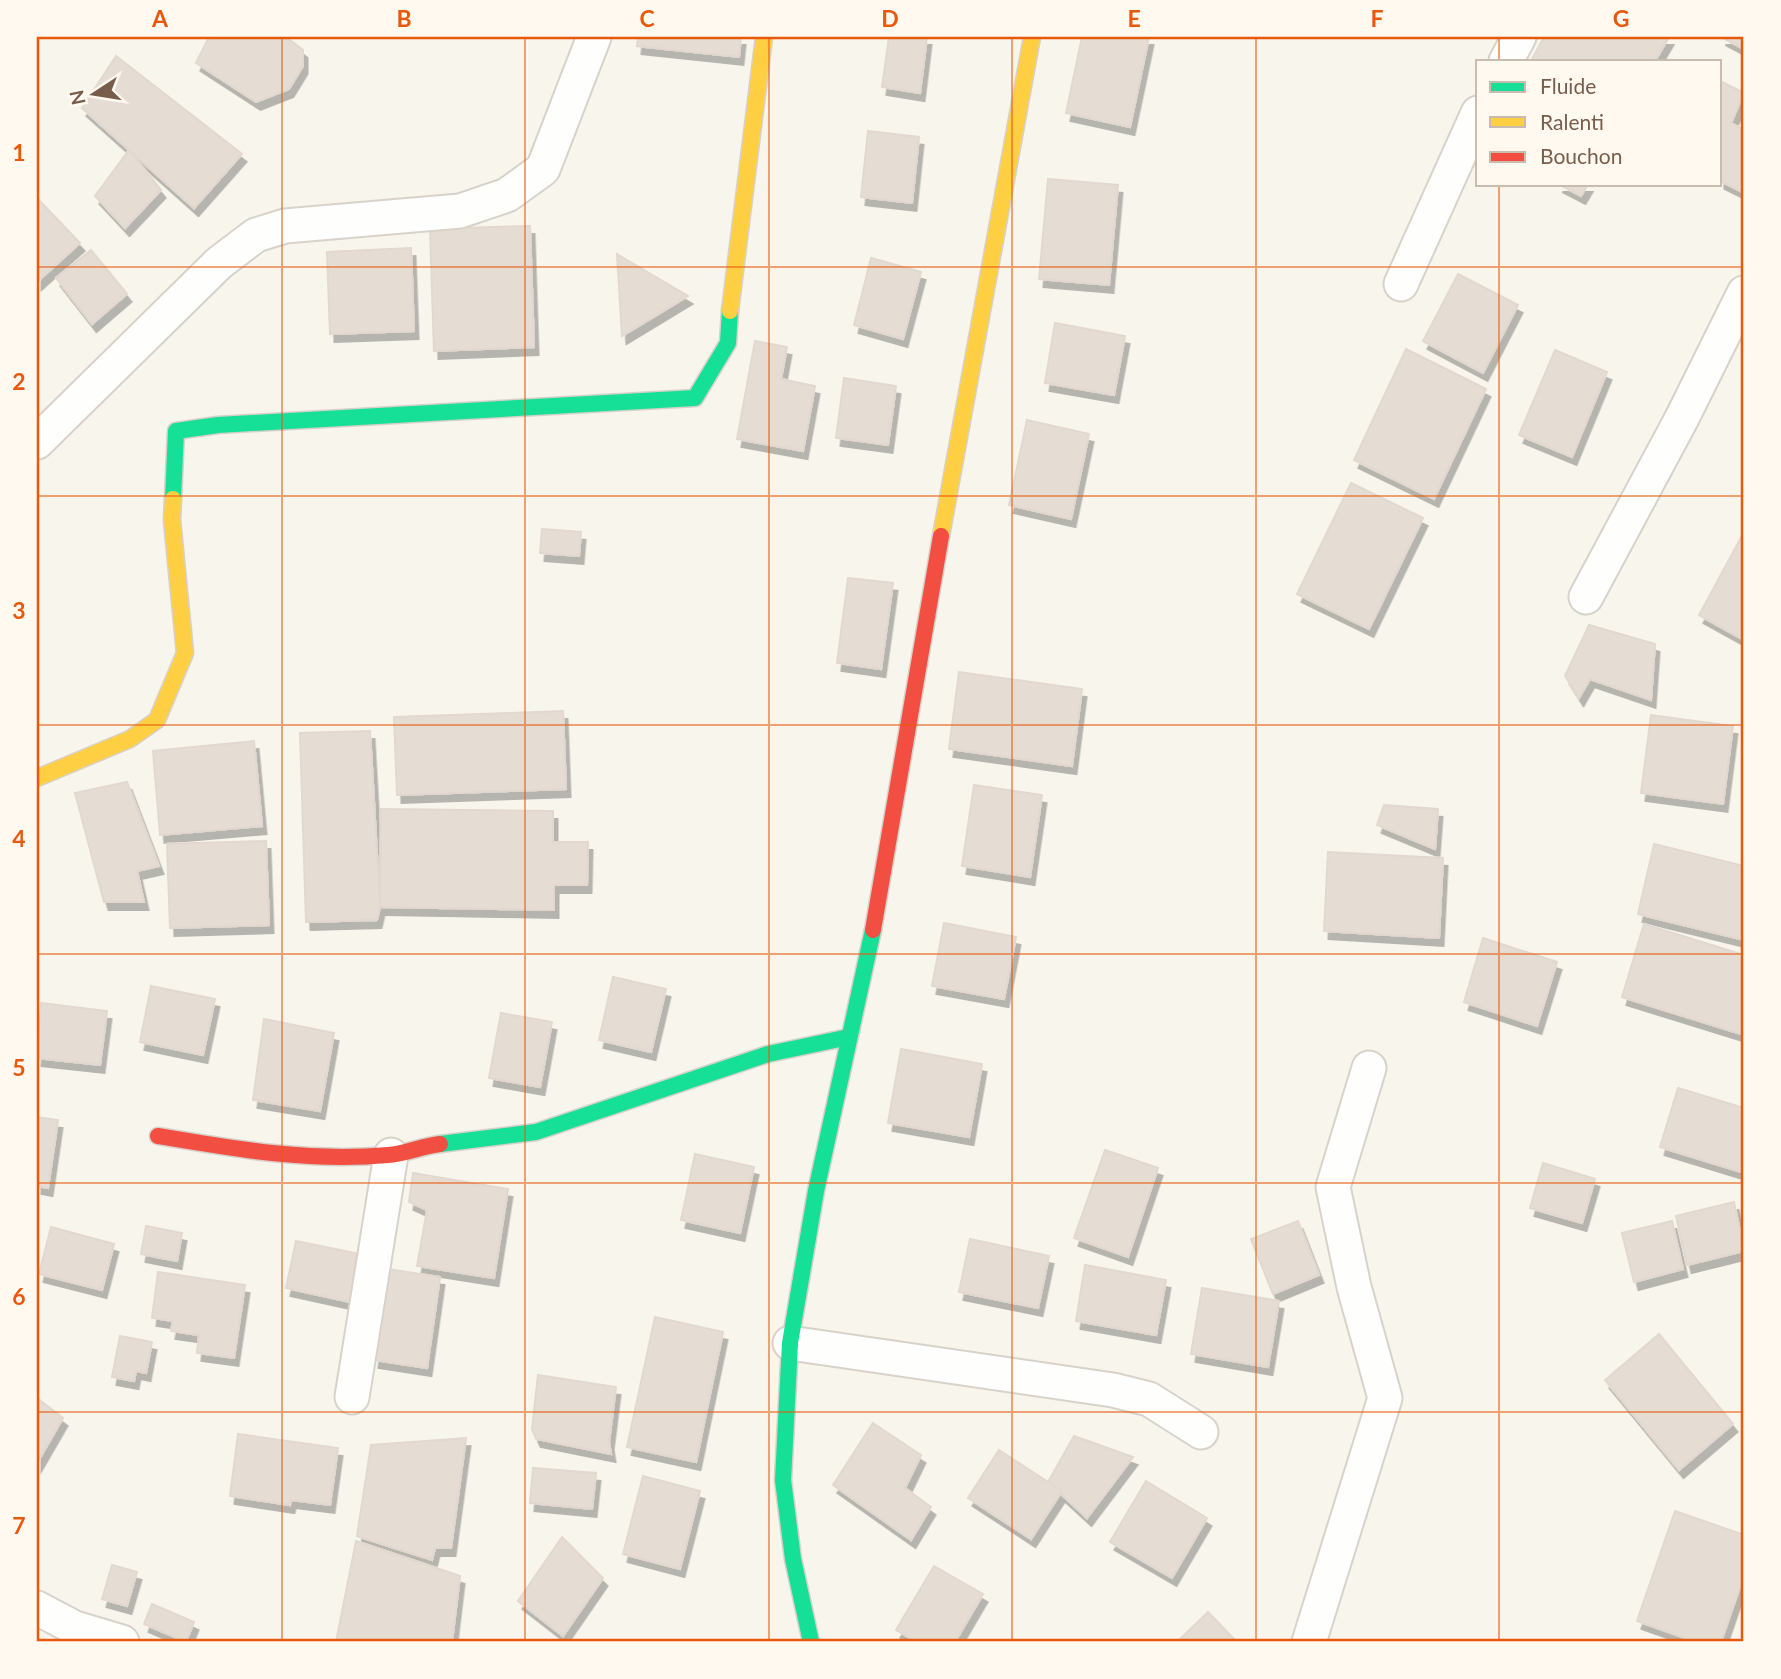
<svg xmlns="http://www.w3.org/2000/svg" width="1781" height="1679" font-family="Lato,sans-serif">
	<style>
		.building { fill: #e5ddd4; stroke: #e2d8cf; stroke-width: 2; filter: url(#shadow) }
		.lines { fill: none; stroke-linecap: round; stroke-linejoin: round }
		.street-casing { stroke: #d8d2cb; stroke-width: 37 }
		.fast-casing { stroke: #d8d1c9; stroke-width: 19 }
		.slow-casing { stroke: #d8d1c9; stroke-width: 19 }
		.jam-casing { stroke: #d8d1c9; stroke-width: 19 }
		.street { stroke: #fefefc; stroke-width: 33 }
		.fast { stroke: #16e098; stroke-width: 16 }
		.slow { stroke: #ffcf43; stroke-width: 16 }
		.jam { stroke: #f24e42; stroke-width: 16 }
		.grid { fill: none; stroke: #e8590c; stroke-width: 2; stroke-opacity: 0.55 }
		.neatline { fill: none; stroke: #e8590c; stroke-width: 2.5 }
		.grid-label { font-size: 23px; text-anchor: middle; font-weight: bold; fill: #e8590c }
	</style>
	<defs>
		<filter id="shadow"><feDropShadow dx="4.5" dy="8" stdDeviation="0" flood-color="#0004"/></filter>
	</defs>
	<rect width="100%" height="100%" fill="#f8f5ed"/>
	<g class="building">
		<polygon points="209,37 286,37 303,50 303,66 289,89 256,102 196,63"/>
		<polygon points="638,37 741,37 739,57 637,46"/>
		<polygon points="889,37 927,37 920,93 882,87"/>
		<polygon points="1082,37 1149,37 1130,127 1066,113"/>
		<polygon points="1544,37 1669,37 1655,61 1531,61"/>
		<polygon points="1721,37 1744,37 1744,49"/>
		<polygon points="116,56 242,154 194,208 82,108"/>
		<polygon points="1720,81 1744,93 1731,123 1744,130 1744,193 1720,181"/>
		<polygon points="868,131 919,137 912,203 861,197"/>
		<polygon points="129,150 161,190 125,228 95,196"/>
		<polygon points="1048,179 1118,185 1109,285 1039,279"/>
		<polygon points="1558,184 1588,184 1581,196"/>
		<polygon points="37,198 80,243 37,282"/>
		<polygon points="530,226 534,347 434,351 430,229"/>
		<polygon points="411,248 414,331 330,334 327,252"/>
		<polygon points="91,250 127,294 92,324 56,278"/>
		<polygon points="617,254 688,296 622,336"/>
		<polygon points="871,258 921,272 903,339 854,325"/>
		<polygon points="1458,274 1518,305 1483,373 1423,341"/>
		<polygon points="1055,323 1125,336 1114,395 1045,383"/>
		<polygon points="755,341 787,347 781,379 815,386 803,451 737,439"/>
		<polygon points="1406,349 1486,389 1434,499 1354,460"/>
		<polygon points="1555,350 1607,372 1572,457 1519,435"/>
		<polygon points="844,378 896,386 888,445 836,438"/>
		<polygon points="1027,420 1089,434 1071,519 1009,505"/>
		<polygon points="1351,483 1423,518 1369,629 1297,594"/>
		<polygon points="542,529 581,532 579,556 540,553"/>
		<polygon points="1744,532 1744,640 1699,615"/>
		<polygon points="848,578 893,583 881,669 837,663"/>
		<polygon points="1589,625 1655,644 1651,700 1590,679 1579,698 1565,676"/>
		<polygon points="959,672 1082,689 1072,766 949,749"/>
		<polygon points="563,711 566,789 397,795 394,717"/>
		<polygon points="1651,715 1733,726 1723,804 1641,793"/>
		<polygon points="370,731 380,907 377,920 306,922 300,733"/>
		<polygon points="254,741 262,826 160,835 153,751"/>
		<polygon points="127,782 159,866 137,871 144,902 104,902 75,793"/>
		<polygon points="974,785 1042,795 1030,877 962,866"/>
		<polygon points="1384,805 1438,809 1435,849 1377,825"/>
		<polygon points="381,809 553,811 553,842 588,842 587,885 554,885 554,910 380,907"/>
		<polygon points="266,841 269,925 170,928 167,844"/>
		<polygon points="1654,844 1744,866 1744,940 1638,914"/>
		<polygon points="1328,852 1443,858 1439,938 1324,931"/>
		<polygon points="944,923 1016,937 1004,999 932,986"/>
		<polygon points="1644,924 1744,955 1744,1035 1622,997"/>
		<polygon points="1483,938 1557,962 1537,1026 1464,1002"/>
		<polygon points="613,977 666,989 651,1052 599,1040"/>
		<polygon points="151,986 215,999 203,1055 140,1042"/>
		<polygon points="41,1003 107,1011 100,1065 37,1058"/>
		<polygon points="501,1013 552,1022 540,1087 489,1078"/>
		<polygon points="264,1019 334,1033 320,1111 253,1100"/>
		<polygon points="901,1049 982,1064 969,1137 888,1123"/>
		<polygon points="1678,1088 1744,1108 1744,1173 1660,1147"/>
		<polygon points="37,1117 58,1120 48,1188 37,1186"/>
		<polygon points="1105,1150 1158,1168 1128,1257 1074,1238"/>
		<polygon points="695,1154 754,1167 740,1233 681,1220"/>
		<polygon points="1543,1163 1595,1179 1582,1223 1530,1208"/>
		<polygon points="413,1173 508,1189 494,1278 417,1266 427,1210 409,1202"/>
		<polygon points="1734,1202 1744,1251 1687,1265 1676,1216"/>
		<polygon points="1298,1221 1319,1275 1273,1294 1251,1239"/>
		<polygon points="1672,1221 1683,1269 1634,1282 1622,1233"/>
		<polygon points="146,1226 182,1233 177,1261 141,1254"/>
		<polygon points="51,1227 114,1244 102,1290 39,1274"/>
		<polygon points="970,1239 1049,1256 1038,1308 959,1292"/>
		<polygon points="296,1241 360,1254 350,1302 286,1288"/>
		<polygon points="1085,1265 1166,1280 1156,1335 1076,1321"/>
		<polygon points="388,1269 440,1277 427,1368 374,1360"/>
		<polygon points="158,1272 245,1285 234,1358 197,1353 199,1335 171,1331 173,1321 152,1318"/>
		<polygon points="1202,1288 1279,1301 1268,1367 1191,1354"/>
		<polygon points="655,1317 723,1332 696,1462 627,1447"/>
		<polygon points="1659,1334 1733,1424 1679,1470 1605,1380"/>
		<polygon points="120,1336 152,1342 146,1373 136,1371 134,1381 112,1377"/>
		<polygon points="538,1375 616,1387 609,1442 611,1454 536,1439 532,1429"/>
		<polygon points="37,1398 63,1418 37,1463"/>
		<polygon points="873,1423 921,1455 905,1488 931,1507 911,1540 833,1485"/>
		<polygon points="238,1434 338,1448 330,1505 291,1500 290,1505 230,1496"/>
		<polygon points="1074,1436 1133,1457 1087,1518 1048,1482"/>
		<polygon points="466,1438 451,1548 435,1548 432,1560 357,1536 371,1445"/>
		<polygon points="999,1450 1062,1491 1031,1539 968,1498"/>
		<polygon points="533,1468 596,1473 592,1509 530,1503"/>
		<polygon points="643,1476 700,1491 680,1569 623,1554"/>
		<polygon points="1146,1481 1207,1518 1172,1578 1110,1542"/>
		<polygon points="1675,1511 1744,1535 1744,1575 1721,1642 1696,1642 1637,1621"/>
		<polygon points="562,1537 603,1578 563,1636 518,1601"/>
		<polygon points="356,1541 460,1576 452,1642 336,1642"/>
		<polygon points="112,1565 137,1572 127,1606 102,1599"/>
		<polygon points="934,1566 983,1594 955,1642 917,1642 896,1630"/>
		<polygon points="152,1604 194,1622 186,1642 144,1624"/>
		<polygon points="1208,1612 1237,1642 1177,1642"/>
	</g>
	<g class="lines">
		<g class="street-casing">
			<g id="street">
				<polyline points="1506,61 1519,37"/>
				<polyline points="1401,284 1478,113"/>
				<polyline points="37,442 219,263 256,235 285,226 460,211 507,195 543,169 594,37"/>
				<polyline points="1586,597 1682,418 1744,293"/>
				<polyline points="790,1343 1113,1390 1149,1399 1201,1432"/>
				<polyline points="352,1397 391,1155"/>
				<polyline points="37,1608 75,1628 122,1642"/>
				<polyline points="1309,1642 1385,1398 1354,1287 1333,1187 1369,1068"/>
			</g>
		</g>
		<g class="fast-casing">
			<g id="fast">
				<polyline points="173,499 176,431 218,425 695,398 728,343 730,311"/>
				<polyline points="440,1144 536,1132 768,1054 849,1037"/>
				<polyline points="811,1642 793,1559 783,1480 790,1343 816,1191 873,930"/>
			</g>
		</g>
		<g class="slow-casing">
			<g id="slow">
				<polyline points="730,311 764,37"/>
				<polyline points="941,536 1032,37"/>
				<polyline points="37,778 130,739 157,720 185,653 172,520 173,499"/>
			</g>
		</g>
		<g class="jam-casing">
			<g id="jam">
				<polyline points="873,930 941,536"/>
				<path d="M158,1136C235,1149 309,1162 388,1155C405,1154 422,1146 440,1144"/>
			</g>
		</g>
		<use href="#street" class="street"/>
		<use href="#fast" class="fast"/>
		<use href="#slow" class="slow"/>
		<use href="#jam" class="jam"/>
	</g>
	<path class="grid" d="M282,37V1642M525,37V1642M769,37V1642M1012,37V1642M1256,37V1642M1499,37V61M1499,184V1642M37,267H1744M37,496H1744M37,725H1744M37,954H1744M37,1183H1744M37,1412H1744"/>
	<rect width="1781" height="1679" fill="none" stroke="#fff9f0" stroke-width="77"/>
	<rect x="1476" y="60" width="245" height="126" fill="#fff9f0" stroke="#c9bbae" stroke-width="2"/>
	<rect x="1490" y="82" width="35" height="10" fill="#16e098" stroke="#c9bbae" stroke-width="2"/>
	<text x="1540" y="94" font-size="21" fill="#795d4b">Fluide</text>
	<rect x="1490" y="117" width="35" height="10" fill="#ffcf43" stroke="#c9bbae" stroke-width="2"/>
	<text x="1540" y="130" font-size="21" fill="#795d4b">Ralenti</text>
	<rect x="1490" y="152" width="35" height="10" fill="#f24e42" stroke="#c9bbae" stroke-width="2"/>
	<text x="1540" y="164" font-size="21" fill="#795d4b">Bouchon</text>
	<g transform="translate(94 94) rotate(258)" stroke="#fff9f0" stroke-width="5" paint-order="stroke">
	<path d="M0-5L12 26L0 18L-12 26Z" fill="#795d4b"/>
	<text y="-10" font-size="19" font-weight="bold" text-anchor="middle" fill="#795d4b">N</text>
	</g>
	<rect x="38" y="38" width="1704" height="1602" class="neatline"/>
	<g class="grid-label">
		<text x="160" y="27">A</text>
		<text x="404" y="27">B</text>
		<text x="647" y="27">C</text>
		<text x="890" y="27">D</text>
		<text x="1134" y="27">E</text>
		<text x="1377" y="27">F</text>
		<text x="1621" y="27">G</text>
		<text x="19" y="161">1</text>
		<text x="19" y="390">2</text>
		<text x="19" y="619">3</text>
		<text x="19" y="847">4</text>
		<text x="19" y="1076">5</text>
		<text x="19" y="1305">6</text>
		<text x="19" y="1534">7</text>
	</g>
</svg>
